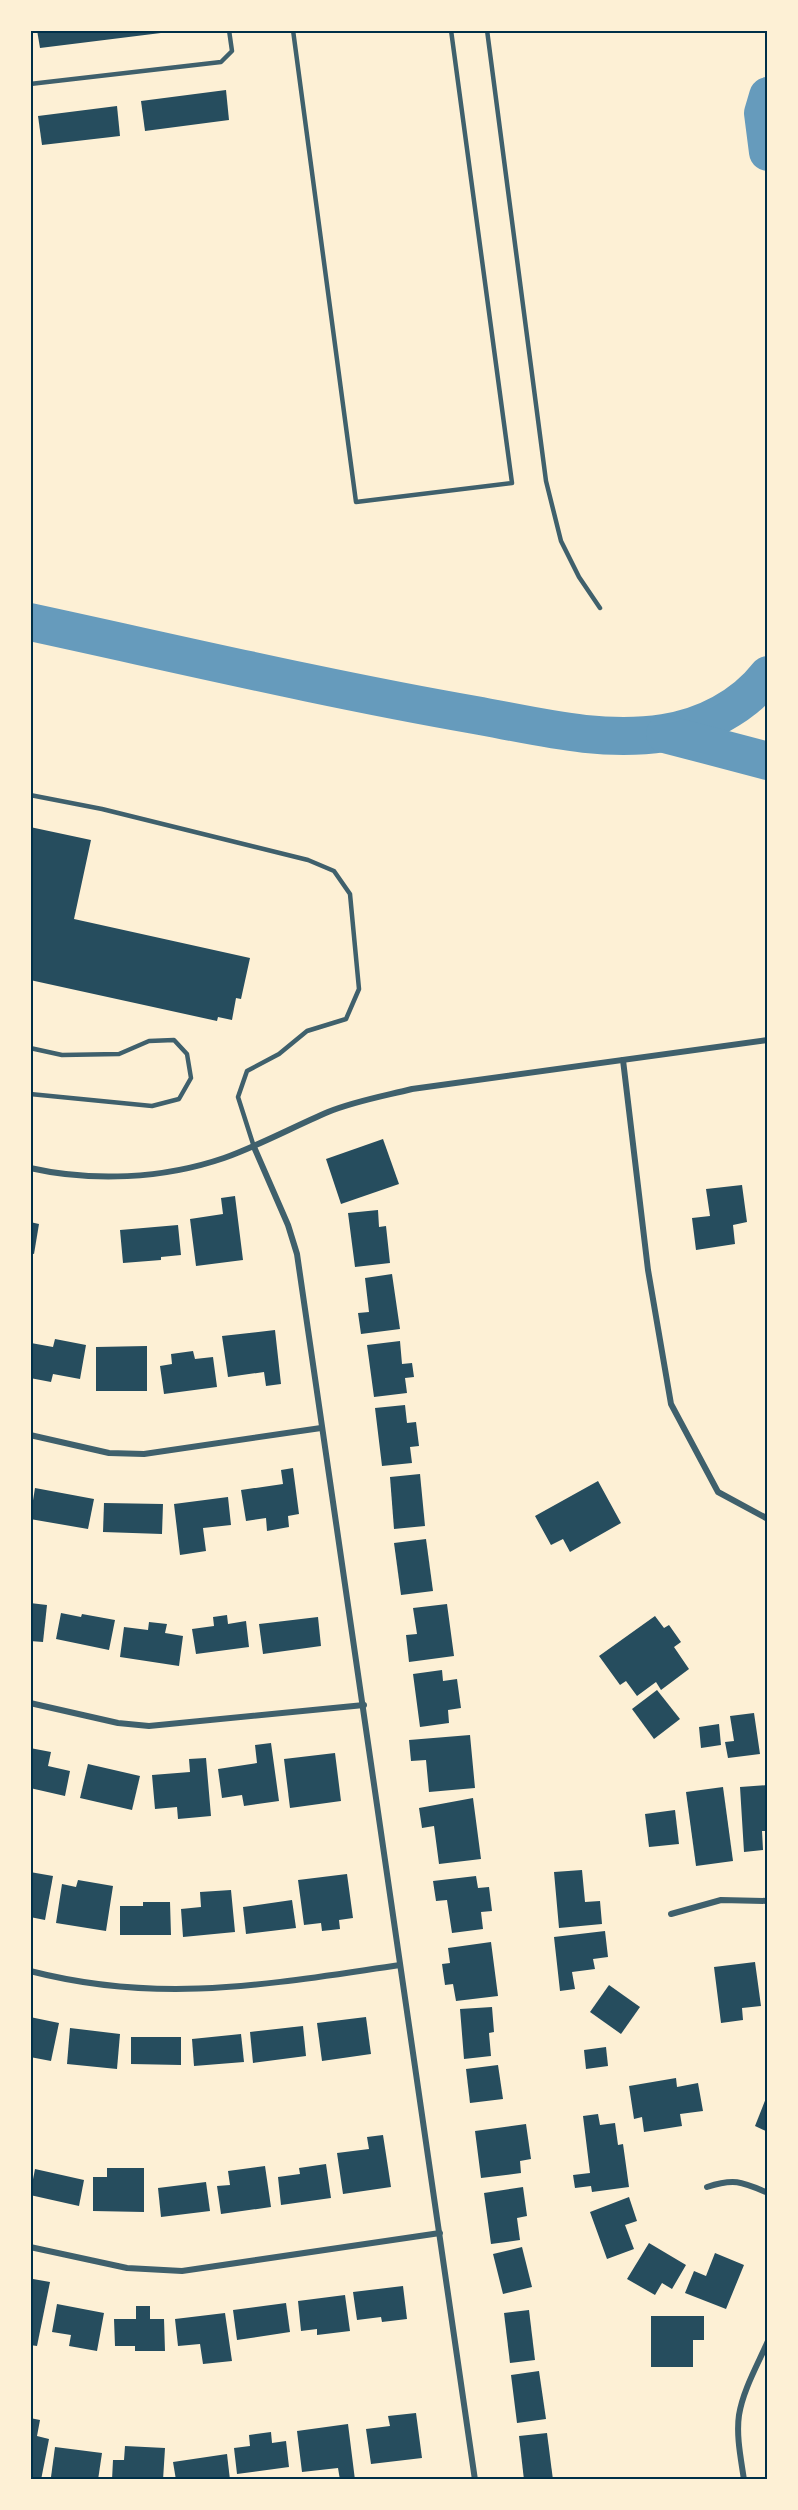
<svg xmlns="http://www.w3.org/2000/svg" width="798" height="2510" font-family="'PT Sans Narrow',sans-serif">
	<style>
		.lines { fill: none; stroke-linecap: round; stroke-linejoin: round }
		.river { stroke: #669bbc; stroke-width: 38 }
		.building { fill: #264d5e }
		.service { stroke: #3f606c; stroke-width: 4.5 }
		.minor { stroke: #3f606c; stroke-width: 6 }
		.neatline { fill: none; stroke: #003049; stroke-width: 2 }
	</style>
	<rect width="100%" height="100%" fill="#fdf0d5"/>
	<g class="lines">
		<g class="river">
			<polyline points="768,96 763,113 768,152"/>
			<path d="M30,622C178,654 326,689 475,715C536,726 601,743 664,733C704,727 743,707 768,675"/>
			<polyline points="665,734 768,761"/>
		</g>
	</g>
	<g class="building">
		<polygon points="37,30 177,30 177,31 40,48"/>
		<polygon points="226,90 229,120 145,131 141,101"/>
		<polygon points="117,106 120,136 42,145 38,116"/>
		<polygon points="30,827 91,840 74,919 250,958 241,999 236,998 232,1020 218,1017 217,1021 30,980"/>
		<polygon points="383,1139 399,1184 341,1204 326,1159"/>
		<polygon points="742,1185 747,1222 733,1225 735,1244 696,1250 692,1218 710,1216 706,1189"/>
		<polygon points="235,1196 243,1260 196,1266 190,1219 223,1214 221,1198"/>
		<polygon points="378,1210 379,1227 386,1226 390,1263 355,1267 348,1213"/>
		<polygon points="30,1222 39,1224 34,1254 30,1253"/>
		<polygon points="178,1225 181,1255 161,1257 161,1260 123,1263 120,1230"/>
		<polygon points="392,1274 400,1329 361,1334 358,1313 369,1312 365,1278"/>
		<polygon points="275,1330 281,1384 266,1386 264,1372 228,1377 222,1336"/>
		<polygon points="55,1339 86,1345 80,1379 53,1374 51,1382 30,1378 31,1343 53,1347"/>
		<polygon points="400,1341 402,1364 412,1363 414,1377 405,1378 407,1393 374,1397 367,1345"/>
		<polygon points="147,1346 147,1391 96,1391 96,1347"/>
		<polygon points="193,1351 195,1359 213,1357 217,1387 164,1394 160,1366 172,1364 171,1354"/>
		<polygon points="405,1405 407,1423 416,1422 419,1446 410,1447 412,1463 382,1466 375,1408"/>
		<polygon points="293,1468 299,1514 288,1516 289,1527 267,1531 266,1518 246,1521 241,1490 283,1484 281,1470"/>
		<polygon points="420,1474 425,1526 394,1529 390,1477"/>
		<polygon points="598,1481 621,1523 570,1552 563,1539 551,1545 535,1516"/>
		<polygon points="35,1488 94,1499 88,1529 30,1519"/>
		<polygon points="228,1497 231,1525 203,1528 206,1551 180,1555 174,1504"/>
		<polygon points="104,1503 163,1504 162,1534 103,1532"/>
		<polygon points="426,1539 433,1591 401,1595 394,1543"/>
		<polygon points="30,1603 47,1605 43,1642 30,1641"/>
		<polygon points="447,1604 454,1656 409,1662 406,1635 417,1634 413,1608"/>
		<polygon points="61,1613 81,1617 82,1614 115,1620 109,1650 56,1639"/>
		<polygon points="227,1615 228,1624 246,1621 249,1647 196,1654 192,1629 214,1626 213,1617"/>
		<polygon points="655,1616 664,1628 669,1625 681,1642 674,1647 689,1669 661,1690 656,1682 637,1696 626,1681 620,1685 599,1656"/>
		<polygon points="318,1617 321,1646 263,1654 259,1624"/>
		<polygon points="149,1622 167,1624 165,1633 183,1636 179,1666 120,1657 124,1627 148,1630"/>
		<polygon points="442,1670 443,1681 457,1679 461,1708 448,1710 449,1723 420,1727 413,1674"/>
		<polygon points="657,1690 680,1719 654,1739 632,1709"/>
		<polygon points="754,1713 760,1754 728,1758 725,1742 734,1741 730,1716"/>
		<polygon points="719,1724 721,1745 701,1748 699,1727"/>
		<polygon points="470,1735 475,1788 429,1792 426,1760 411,1761 409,1740"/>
		<polygon points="271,1743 279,1801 244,1806 242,1795 222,1798 218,1769 257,1763 255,1745"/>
		<polygon points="30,1748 51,1752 48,1766 70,1771 65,1796 30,1788"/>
		<polygon points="335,1753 341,1801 290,1808 284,1759"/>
		<polygon points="206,1758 211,1816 178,1819 177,1807 155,1809 152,1775 190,1772 189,1759"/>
		<polygon points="88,1764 140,1776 132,1810 80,1798"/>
		<polygon points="768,1785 768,1831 762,1831 763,1850 744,1852 740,1787"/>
		<polygon points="723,1787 733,1861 696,1866 686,1792"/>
		<polygon points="473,1798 481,1859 439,1864 434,1826 422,1828 419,1808"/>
		<polygon points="675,1810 679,1844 649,1847 645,1814"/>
		<polygon points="582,1870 585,1902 600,1901 602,1924 559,1928 554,1872"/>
		<polygon points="30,1872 53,1876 45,1920 30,1917"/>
		<polygon points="347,1874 353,1918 339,1920 340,1929 322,1931 321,1923 304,1925 298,1880"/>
		<polygon points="476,1876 478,1888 489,1887 492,1911 481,1912 483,1929 452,1933 447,1900 436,1901 433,1881"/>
		<polygon points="78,1880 113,1886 106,1931 56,1923 62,1884 76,1887"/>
		<polygon points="231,1890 235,1932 183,1937 181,1909 201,1907 200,1892"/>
		<polygon points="292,1900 296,1928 246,1934 243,1907"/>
		<polygon points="143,1902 170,1902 171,1935 120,1935 120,1906 143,1906"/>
		<polygon points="605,1931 608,1957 593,1959 595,1969 572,1972 575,1989 560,1991 554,1937"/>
		<polygon points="491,1942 498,1996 456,2001 453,1984 445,1985 442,1964 450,1963 448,1948"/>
		<polygon points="755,1962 761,2006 742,2008 743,2020 721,2023 714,1967"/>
		<polygon points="609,1985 640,2007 621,2034 590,2012"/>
		<polygon points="492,2007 494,2032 489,2033 491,2056 464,2059 460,2009"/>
		<polygon points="30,2017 59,2023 51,2061 30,2057"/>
		<polygon points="366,2017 371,2054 322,2061 317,2023"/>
		<polygon points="303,2026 306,2056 253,2063 250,2032"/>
		<polygon points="70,2028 120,2034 117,2069 67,2064"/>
		<polygon points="241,2034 244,2062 194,2066 192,2039"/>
		<polygon points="131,2037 181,2037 181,2065 131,2064"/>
		<polygon points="606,2047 608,2066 586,2069 584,2050"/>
		<polygon points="498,2065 503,2099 470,2103 466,2069"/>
		<polygon points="676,2078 677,2087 698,2083 703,2111 680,2114 682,2126 644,2132 642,2117 634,2119 629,2086"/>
		<polygon points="768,2093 768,2132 755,2126"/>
		<polygon points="598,2114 600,2125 615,2123 618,2145 623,2144 629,2187 592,2192 591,2186 575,2188 573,2175 590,2173 583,2116"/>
		<polygon points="526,2124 531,2159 520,2161 521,2173 481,2178 475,2131"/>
		<polygon points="383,2135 391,2187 343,2194 337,2153 369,2149 367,2137"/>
		<polygon points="326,2164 331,2198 281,2205 278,2177 300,2174 299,2168"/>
		<polygon points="265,2166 271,2207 221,2214 217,2186 230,2185 228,2171"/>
		<polygon points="107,2168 144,2168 144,2212 93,2211 93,2177 107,2177"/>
		<polygon points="35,2169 84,2180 79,2206 30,2195"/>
		<polygon points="206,2182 210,2211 161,2217 158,2188"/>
		<polygon points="523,2187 527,2216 517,2218 520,2240 491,2244 484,2193"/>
		<polygon points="629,2197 637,2221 625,2225 634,2249 607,2259 590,2212"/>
		<polygon points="649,2243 686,2265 672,2289 662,2283 655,2295 627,2279"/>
		<polygon points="522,2247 532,2287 503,2294 493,2254"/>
		<polygon points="715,2253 744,2265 726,2309 685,2293 694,2271 706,2276"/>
		<polygon points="33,2279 50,2282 37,2346 30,2345 30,2289"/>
		<polygon points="403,2286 407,2319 382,2322 381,2317 357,2320 353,2292"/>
		<polygon points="345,2295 350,2331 317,2335 317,2329 301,2331 298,2301"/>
		<polygon points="286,2303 290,2332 237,2340 233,2310"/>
		<polygon points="57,2304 104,2313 97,2351 69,2346 71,2335 52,2332"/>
		<polygon points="136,2306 150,2306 150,2319 164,2319 165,2351 135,2351 135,2346 115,2346 114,2319 136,2319"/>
		<polygon points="529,2310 535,2360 510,2363 504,2313"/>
		<polygon points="225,2313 232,2361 203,2364 200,2344 178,2346 175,2319"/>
		<polygon points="651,2316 704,2316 704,2340 693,2340 693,2367 651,2367"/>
		<polygon points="539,2371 546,2419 517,2423 511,2375"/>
		<polygon points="416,2413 422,2458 371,2464 366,2429 390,2426 388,2416"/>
		<polygon points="30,2418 40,2420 37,2436 49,2439 41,2480 30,2480"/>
		<polygon points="348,2424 355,2480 340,2480 338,2468 302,2472 297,2431"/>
		<polygon points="271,2432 272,2443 286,2441 289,2467 237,2474 234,2448 250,2446 249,2435"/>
		<polygon points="547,2433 553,2480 524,2480 519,2436"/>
		<polygon points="125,2446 165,2448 163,2480 112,2480 113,2460 124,2460"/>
		<polygon points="55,2447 102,2453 98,2480 51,2477"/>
		<polygon points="227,2454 230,2480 176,2480 173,2462"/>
	</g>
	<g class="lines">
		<g class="service">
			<polyline points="293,30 356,502 512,483 451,30"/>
			<polyline points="487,30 546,481 561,541 579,577 600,608"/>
			<polyline points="30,84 221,62 232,51 229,30"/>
			<polyline points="30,795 102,809 308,860 334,871 350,894 359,989 346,1019 307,1031 279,1054 247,1071 238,1097 254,1147"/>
			<polyline points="30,1048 62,1055 119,1054 149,1041 174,1040 187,1054 191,1078 179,1099 152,1106 30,1094"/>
		</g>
		<g class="minor">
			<polyline points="623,1060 648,1270 671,1404 718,1492 768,1519"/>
			<polyline points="254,1147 288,1225 297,1254 475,2480"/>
			<path d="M30,1168C92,1182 163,1179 224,1158C260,1145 293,1127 328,1112C355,1101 384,1096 412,1089L768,1040"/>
			<polyline points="30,1435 109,1453 144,1454 321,1428"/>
			<polyline points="30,1703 118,1723 149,1726 364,1705"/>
			<polyline points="671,1914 721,1900 768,1901"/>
			<path d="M30,1971C162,2005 268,1984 400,1965"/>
			<path d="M707,2187C735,2178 742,2182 768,2193"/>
			<polyline points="30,2247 127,2268 182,2271 440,2233"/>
			<path d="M744,2480C741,2459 736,2436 739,2415C743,2390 758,2364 768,2341"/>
		</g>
	</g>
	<rect width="798" height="2510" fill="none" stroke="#fdf0d5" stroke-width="63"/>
	<rect x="32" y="32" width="734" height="2446" class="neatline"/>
</svg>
